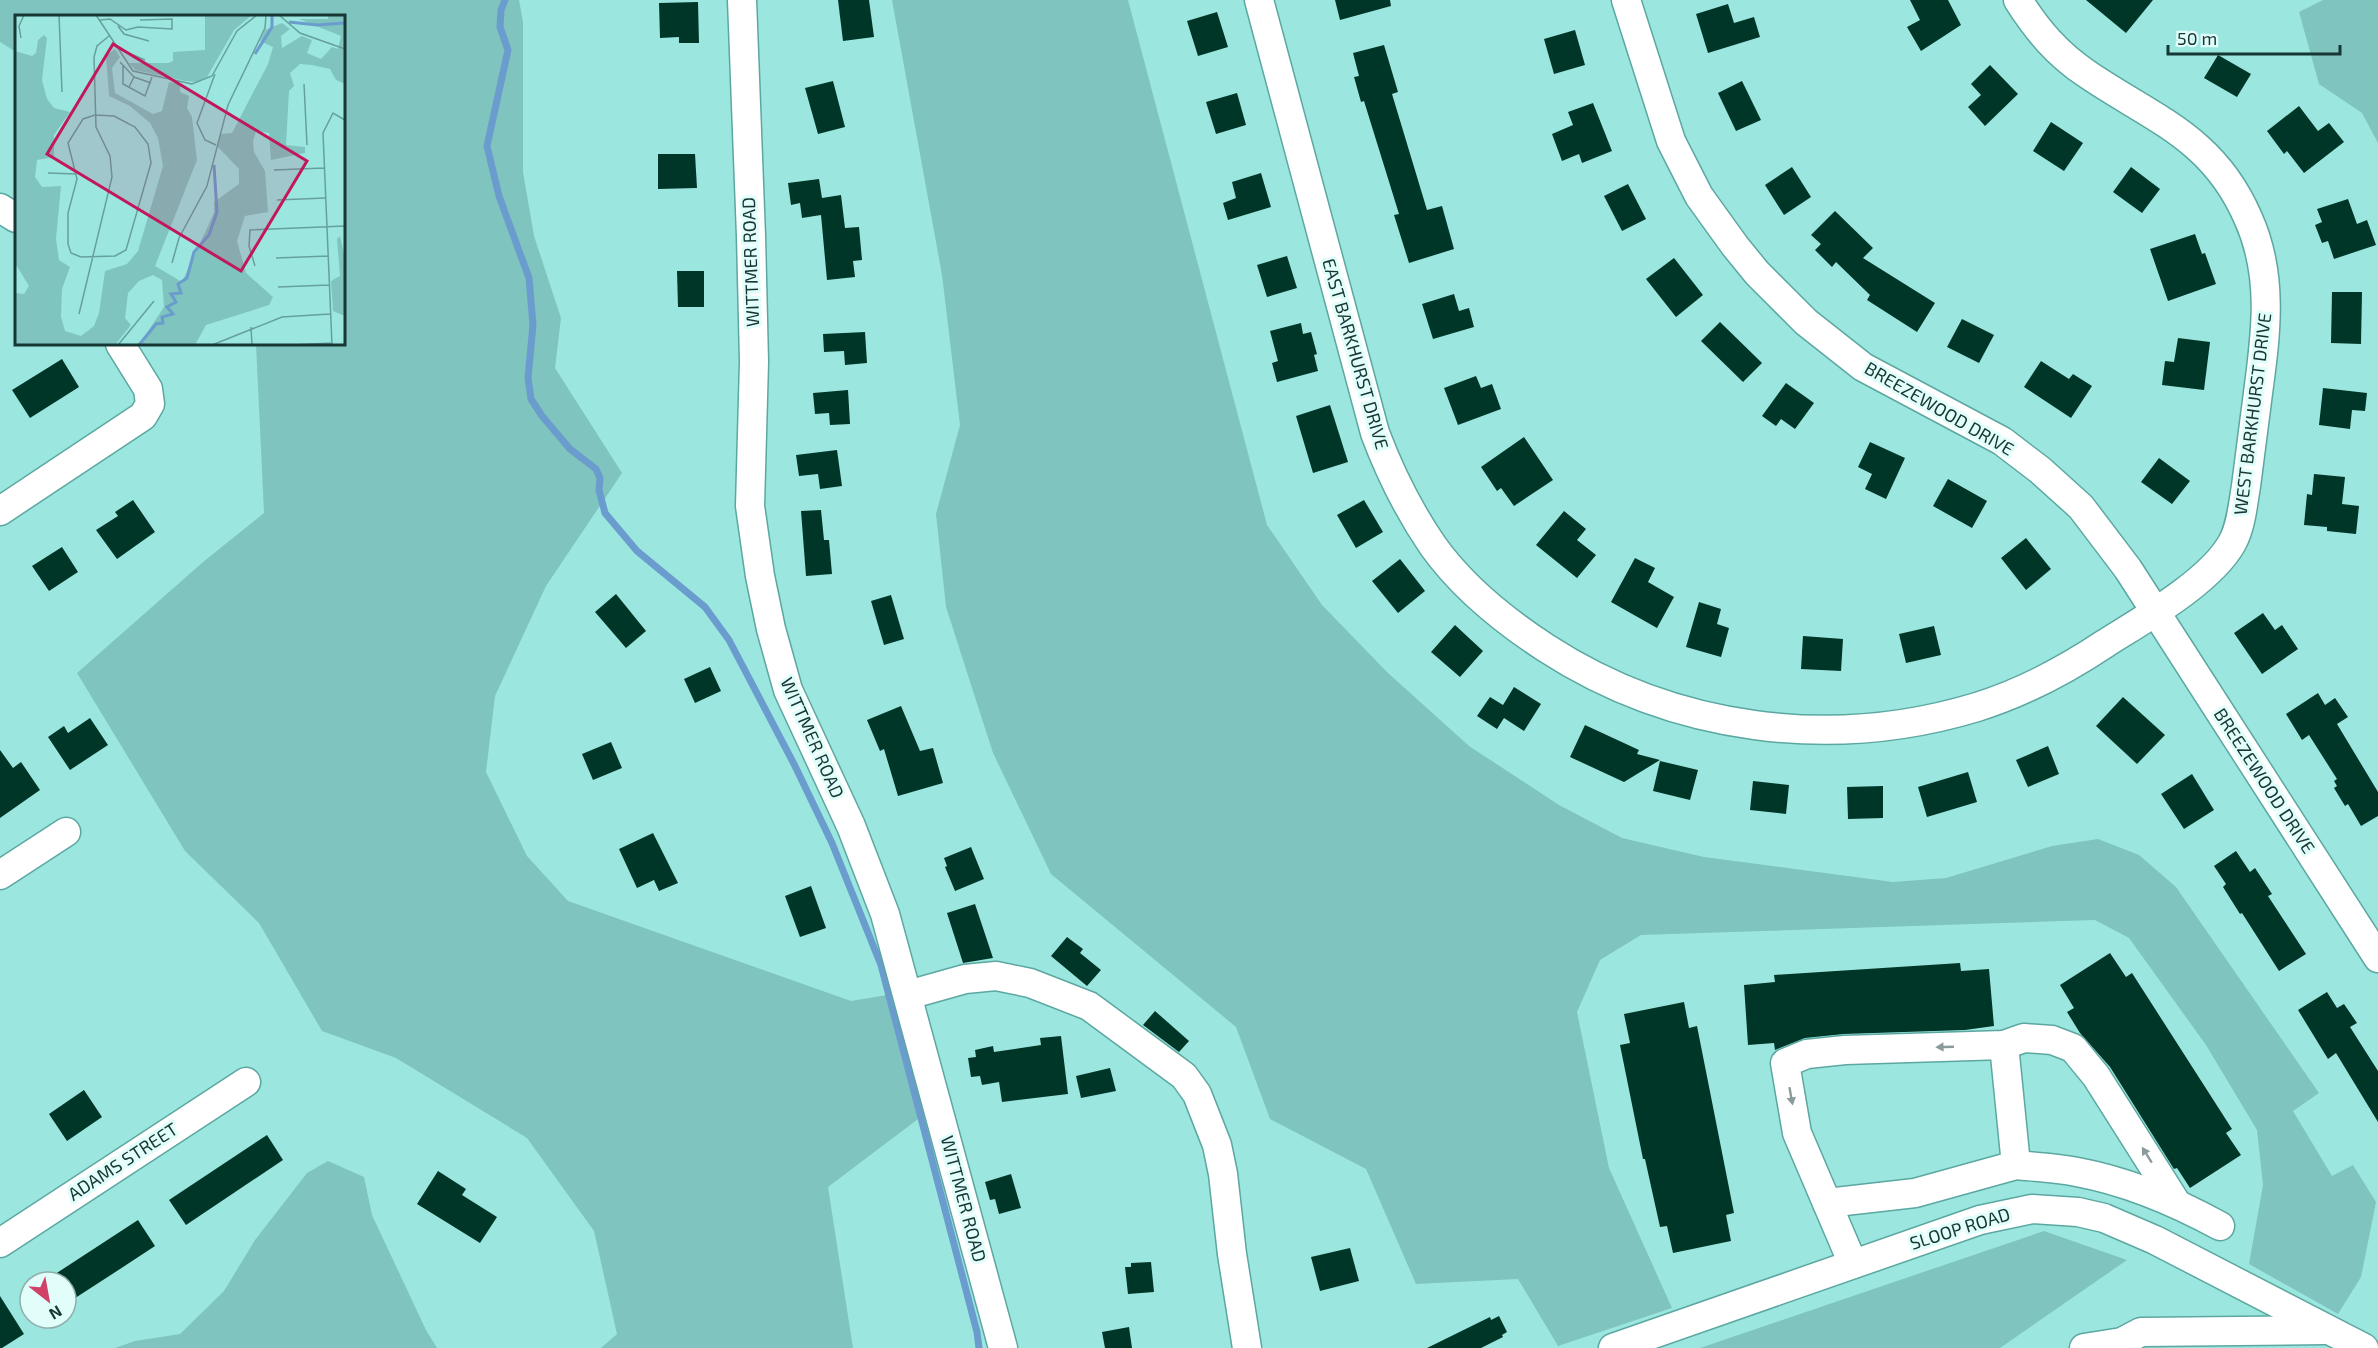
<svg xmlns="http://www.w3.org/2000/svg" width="2378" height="1348" font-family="'Exo 2',sans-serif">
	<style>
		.green { fill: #7fc4be }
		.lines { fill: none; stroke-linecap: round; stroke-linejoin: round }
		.stream { stroke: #6a9cce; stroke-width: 7 }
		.building { fill: #003628 }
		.minor-casing { stroke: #5ca7a1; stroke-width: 31 }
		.minor { stroke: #fff; stroke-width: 28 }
		.oneway { fill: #8b9a9a }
		.labels { text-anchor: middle; stroke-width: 6; stroke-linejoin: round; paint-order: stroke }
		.street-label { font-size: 18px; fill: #173634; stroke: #e1fefb }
		.inset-river { fill: none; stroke: #6a9cce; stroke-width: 3 }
		.inset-road { fill: none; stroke: #66a09b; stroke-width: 1.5 }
		.view { fill: #c2185b; fill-opacity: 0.15; stroke: #c2185b; stroke-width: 3 }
		.inset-edge { fill: none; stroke: #173634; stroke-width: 3 }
	</style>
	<rect width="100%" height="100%" fill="#9be7e0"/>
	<g class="green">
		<polygon points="0,0 519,0 523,22 523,172 534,236 561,318 555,368 622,473 546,586 495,696 486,772 527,856 568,901 851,1001 893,994 926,1113 828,1187 853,1348 601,1348 617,1334 594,1231 527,1138 396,1058 322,1031 259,923 185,851 77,673 203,562 264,513 256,344 344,344 344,16 16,16 16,52 0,42"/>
		<polygon points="892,0 1128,0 1267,525 1322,605 1387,672 1469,746 1559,805 1622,838 1704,857 1893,882 1946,878 2052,846 2098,839 2139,855 2176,887 2319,1093 2293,1111 2332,1176 2353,1165 2376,1202 2361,1277 2338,1314 2249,1264 2263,1185 2257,1130 2206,1045 2129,938 2095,920 1641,935 1600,960 1577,1012 1609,1168 1672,1308 1558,1346 1518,1279 1416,1284 1366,1169 1270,1119 1236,1027 1051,874 993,753 946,607 936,514 960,425 942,275"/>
		<polygon points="2323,0 2378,0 2378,143 2362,113 2319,84 2299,12"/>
		<polygon points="328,1161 364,1177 372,1215 426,1330 437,1348 115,1348 135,1341 180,1334 224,1291 255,1240 307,1173"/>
		<polygon points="2044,1231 2127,1260 2000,1348 1700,1348"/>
	</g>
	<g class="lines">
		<polyline class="stream" points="505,0 501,10 500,27 508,50 487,146 499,196 529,278 533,325 528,378 531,399 542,416 570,449 596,469 600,478 599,490 605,513 637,551 705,607 729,640 794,764 832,843 881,965 977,1332 979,1348"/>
	</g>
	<g class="building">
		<polygon points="838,0 869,0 874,37 843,41"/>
		<polygon points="1335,0 1390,0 1391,6 1340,20"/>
		<polygon points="1910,0 1948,0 1961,25 1921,51 1907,27 1920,20"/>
		<polygon points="2086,0 2153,0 2126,33"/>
		<polygon points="698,2 699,43 679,43 679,37 660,38 659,3"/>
		<polygon points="1728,4 1734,23 1754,17 1760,37 1708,53 1696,14"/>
		<polygon points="1217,12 1228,47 1198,56 1187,21"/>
		<polygon points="1575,30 1585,65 1554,74 1544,39"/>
		<polygon points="1384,45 1398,92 1392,94 1427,210 1442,206 1454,249 1409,263 1394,215 1399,214 1364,101 1361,102 1354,77 1359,76 1353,53"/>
		<polygon points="2218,55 2251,74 2237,97 2204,78"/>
		<polygon points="1990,65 2018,94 1985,126 1968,107 1981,95 1971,84"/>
		<polygon points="833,81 845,127 818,134 805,88"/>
		<polygon points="1742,81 1761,120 1736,131 1718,93"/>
		<polygon points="1237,93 1246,125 1216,134 1206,102"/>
		<polygon points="1593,103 1612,151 1582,163 1579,154 1562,161 1552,134 1573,125 1568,112"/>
		<polygon points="2299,106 2318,131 2329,123 2344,142 2304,173 2287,151 2284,154 2267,131"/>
		<polygon points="2051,122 2083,143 2064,171 2033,151"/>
		<polygon points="658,154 695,154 697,188 658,189"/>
		<polygon points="1792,167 1811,197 1784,215 1765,185"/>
		<polygon points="2131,167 2160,189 2142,213 2113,192"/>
		<polygon points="1261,173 1271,207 1228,220 1223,203 1236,198 1232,182"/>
		<polygon points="819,179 822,198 841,195 845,228 859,227 862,260 853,261 855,277 827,280 821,215 802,218 800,203 791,205 788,183"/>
		<polygon points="1628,184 1646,219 1622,231 1604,196"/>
		<polygon points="2348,199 2357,224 2367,220 2376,245 2334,259 2328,241 2322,243 2315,225 2322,222 2317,209"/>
		<polygon points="1835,211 1873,248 1863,258 1935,303 1917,332 1867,300 1870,295 1836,262 1832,267 1815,250 1821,244 1811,235"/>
		<polygon points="2195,234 2202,254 2205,253 2216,284 2168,301 2150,249"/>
		<polygon points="1287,256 1297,288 1267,297 1257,265"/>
		<polygon points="1674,258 1703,295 1676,317 1646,279"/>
		<polygon points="677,271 704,271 704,307 678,307"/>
		<polygon points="2332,292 2362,292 2361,344 2331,343"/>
		<polygon points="1454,294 1459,311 1469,308 1474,327 1433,339 1422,304"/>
		<polygon points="1962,319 1994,335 1979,363 1947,347"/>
		<polygon points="1720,322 1762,363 1743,382 1701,341"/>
		<polygon points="1301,323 1303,334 1311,332 1317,354 1314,355 1318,371 1277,382 1272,363 1278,361 1270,331"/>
		<polygon points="865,332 867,363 845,365 844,351 824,352 823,334"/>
		<polygon points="2178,338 2210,342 2204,390 2162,385 2165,361 2174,362"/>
		<polygon points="62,359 79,387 30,418 12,390"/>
		<polygon points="2041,361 2069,379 2073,374 2092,386 2071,418 2024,387"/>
		<polygon points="1476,376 1481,388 1492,384 1501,409 1458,425 1444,388"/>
		<polygon points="1786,383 1814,403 1795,429 1781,419 1776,426 1762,416"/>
		<polygon points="2323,388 2367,393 2365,411 2352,410 2350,429 2319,425"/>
		<polygon points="848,390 850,424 830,425 829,413 815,414 813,393"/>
		<polygon points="1330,405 1348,462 1313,473 1296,416"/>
		<polygon points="1524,437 1553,480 1514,506 1501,488 1497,491 1481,467"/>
		<polygon points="1870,442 1905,458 1886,499 1865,489 1872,474 1858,467"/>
		<polygon points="837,450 842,486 820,489 818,474 799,476 796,455"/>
		<polygon points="2159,458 2190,481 2172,504 2141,482"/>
		<polygon points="2314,474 2345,477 2342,504 2359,506 2356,534 2327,531 2327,527 2304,525 2307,494 2312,495"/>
		<polygon points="1948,479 1987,501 1972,528 1933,506"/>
		<polygon points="133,500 155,532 117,559 96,530 118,516 115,512"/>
		<polygon points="1364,500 1383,532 1356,548 1337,515"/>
		<polygon points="821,510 824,540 829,540 832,574 806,576 801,511"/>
		<polygon points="1564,511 1586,529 1577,540 1596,555 1577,578 1536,545"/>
		<polygon points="2026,538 2051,569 2026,590 2001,558"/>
		<polygon points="62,547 78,572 49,591 32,566"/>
		<polygon points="1635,558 1655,568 1648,582 1674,597 1657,628 1611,602"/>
		<polygon points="1400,559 1425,591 1398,613 1372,581"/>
		<polygon points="616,594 646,631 626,648 595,612"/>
		<polygon points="891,595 904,639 884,645 871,601"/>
		<polygon points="1699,602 1721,609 1717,624 1729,628 1721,657 1686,647"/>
		<polygon points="2263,613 2275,630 2282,625 2298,649 2262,674 2234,633"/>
		<polygon points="1455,625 1483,651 1460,677 1431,652"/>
		<polygon points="1934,626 1941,655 1906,663 1899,634"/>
		<polygon points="1803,636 1843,639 1841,671 1801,669"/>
		<polygon points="710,667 721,691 695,703 684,679"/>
		<polygon points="1514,687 1541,704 1524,731 1504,718 1497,729 1477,716 1490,697 1503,705"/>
		<polygon points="2318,693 2325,705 2335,698 2348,717 2337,724 2378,792 2378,816 2361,826 2348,804 2345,806 2334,788 2337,786 2334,781 2337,779 2309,735 2302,740 2286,714"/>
		<polygon points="2123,697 2165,735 2137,764 2096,726"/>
		<polygon points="901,706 920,751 933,748 943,783 898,796 884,749 880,751 867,720"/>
		<polygon points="90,718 108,745 70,770 48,737 64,726 68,733"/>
		<polygon points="1585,725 1639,750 1637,754 1660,760 1624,782 1570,757"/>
		<polygon points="611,742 622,768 593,780 582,754"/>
		<polygon points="2048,746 2059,774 2028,787 2016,760"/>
		<polygon points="0,750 13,768 21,762 40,790 0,818"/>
		<polygon points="1660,761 1698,770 1690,800 1653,791"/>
		<polygon points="1968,772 1977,802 1927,817 1918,787"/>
		<polygon points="2192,774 2214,810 2184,829 2161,794"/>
		<polygon points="1753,781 1789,785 1786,814 1750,810"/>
		<polygon points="1883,786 1883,818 1848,819 1847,787"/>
		<polygon points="653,833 678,883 659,891 654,880 637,888 619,849"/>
		<polygon points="971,847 984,879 955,891 945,867 947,866 944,858"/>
		<polygon points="2236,851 2250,872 2255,868 2272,894 2268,896 2306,954 2279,971 2242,913 2240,914 2223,887 2226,884 2214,866"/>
		<polygon points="811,886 826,928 800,937 785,896"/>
		<polygon points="975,904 993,958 963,963 947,913"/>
		<polygon points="1067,937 1083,949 1080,953 1101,970 1087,986 1051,956"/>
		<polygon points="2110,953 2126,977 2132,973 2232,1129 2226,1133 2241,1155 2190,1188 2177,1168 2174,1169 2110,1067 2080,1033 2067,1012 2074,1008 2060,985"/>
		<polygon points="1960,963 1961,971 1989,969 1994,1026 1965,1030 1844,1034 1805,1038 1775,1050 1774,1043 1748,1045 1744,985 1775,982 1774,975"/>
		<polygon points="2327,992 2337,1008 2344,1004 2357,1023 2350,1027 2378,1071 2378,1122 2336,1053 2328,1059 2298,1010"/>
		<polygon points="1684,1002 1689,1028 1697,1026 1734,1213 1726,1215 1731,1241 1673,1253 1667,1226 1660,1227 1645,1159 1643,1159 1620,1045 1630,1043 1624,1014"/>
		<polygon points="1155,1011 1189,1041 1179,1052 1143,1025"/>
		<polygon points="1061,1036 1068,1094 1002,1102 999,1082 982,1085 980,1076 971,1077 968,1058 976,1057 975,1050 993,1046 994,1052 1041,1045 1040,1038"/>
		<polygon points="1110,1068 1116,1091 1081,1098 1076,1076"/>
		<polygon points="84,1090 102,1117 67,1141 49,1114"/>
		<polygon points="267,1135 283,1160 186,1225 169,1200"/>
		<polygon points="438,1171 466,1189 462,1195 497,1217 480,1243 417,1204"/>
		<polygon points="1011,1174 1021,1208 999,1214 995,1199 990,1200 985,1182"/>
		<polygon points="138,1220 155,1246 120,1269 66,1304 66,1282 43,1282"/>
		<polygon points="1350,1248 1359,1281 1320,1291 1311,1257"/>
		<polygon points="1151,1262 1154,1292 1128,1294 1125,1267 1131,1267 1131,1263"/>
		<polygon points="0,1296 24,1334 2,1348 0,1348"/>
		<polygon points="1499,1316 1507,1332 1502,1335 1503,1337 1481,1348 1427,1348 1490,1317 1491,1320"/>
		<polygon points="1129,1327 1132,1348 1105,1348 1102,1332"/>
	</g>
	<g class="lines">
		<g class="minor-casing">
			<g id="minor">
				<polyline points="742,0 751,236 754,362 750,506 760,576 771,629 788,690 851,826 885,914 1003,1348"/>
				<path d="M1259,0L1375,433C1390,473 1409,511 1433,546C1463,588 1503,620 1546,648C1674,731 1832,751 1977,707C2022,693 2067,669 2106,643C2144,619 2210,582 2232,543C2241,527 2243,504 2246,486C2250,455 2254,424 2258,393C2266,334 2274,275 2248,218C2213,137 2153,119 2087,74C2057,54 2037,30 2018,0"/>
				<polyline points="1626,0 1671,141 1699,196 1735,246 1757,273 1806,322 1863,367 2002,441 2040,470 2081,507 2128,569 2378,958"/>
				<polyline points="0,208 16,218"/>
				<polyline points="0,511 143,416 150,404 148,389 120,344"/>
				<polyline points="0,875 66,832"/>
				<polyline points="908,995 965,979 996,976 1030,983 1089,1006 1184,1076 1197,1094 1217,1145 1223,1174 1232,1254 1247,1348"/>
				<path d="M2016,1165C2036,1167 2057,1168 2077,1172C2126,1181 2176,1202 2220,1226"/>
				<polyline points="1827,1203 1915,1193 2016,1165 2004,1045"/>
				<polyline points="0,1243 246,1082"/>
				<polyline points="1853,1264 1797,1133 1785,1063 1807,1054 1845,1050 2004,1045 2024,1038 2052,1040 2073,1048 2096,1076 2177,1204"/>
				<polyline points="1613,1348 1980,1220 2032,1209 2078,1212 2104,1218 2155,1240 2364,1348"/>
				<polyline points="2084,1348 2122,1342 2141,1332 2324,1330"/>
			</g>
		</g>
		<use href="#minor" class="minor"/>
	</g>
	<defs><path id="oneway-solid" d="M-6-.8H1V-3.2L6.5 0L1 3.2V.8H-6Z" transform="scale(1.5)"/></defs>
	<g class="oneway">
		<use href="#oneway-solid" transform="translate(1945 1047) rotate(178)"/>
		<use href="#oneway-solid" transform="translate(1791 1096) rotate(80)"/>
		<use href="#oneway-solid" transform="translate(2147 1155) rotate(-122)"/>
	</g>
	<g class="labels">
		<g class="street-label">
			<text transform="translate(751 262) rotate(-92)" y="6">WITTMER ROAD</text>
			<text transform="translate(1355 354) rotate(74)" y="6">EAST BARKHURST DRIVE</text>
			<text transform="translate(1939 409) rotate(30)" y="6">BREEZEWOOD DRIVE</text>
			<text transform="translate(2253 414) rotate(-83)" y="6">WEST BARKHURST DRIVE</text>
			<text transform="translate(812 738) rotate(66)" y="6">WITTMER ROAD</text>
			<text transform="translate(2264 781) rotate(57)" y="6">BREEZEWOOD DRIVE</text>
			<text transform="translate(123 1162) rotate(-33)" y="6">ADAMS STREET</text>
			<text transform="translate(963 1199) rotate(75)" y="6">WITTMER ROAD</text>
			<text transform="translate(1960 1229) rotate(-17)" y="6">SLOOP ROAD</text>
		</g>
	</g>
	<g transform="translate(15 15)">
		<rect width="330" height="330" fill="#9be7e0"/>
		<path d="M190,0H237L219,15L192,62L181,67L170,66L120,55L114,48H153L158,46V37L190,35ZM313,0H330V69L321,65L315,54L297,50L285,49L275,58L279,71L274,76L271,130L290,132V138L256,145L254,118L241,116L238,126L239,137L250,156L253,197L230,201L222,226L231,258L258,282L254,290L191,310L180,330H124L149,292L147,265L138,260L124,266L113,278L110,303L116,310L100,330H0V278L9,279L14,271L0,248V36L17,41L21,38L23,25L29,20L32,23L27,65L32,84L39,93L55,97L39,120V142L22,145L20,162L27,172L46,171L41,224L44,245L55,252L47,274L46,302L50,316L66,321L79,311L84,298L90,256L112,249L123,236L148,151L143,123L135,108L115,91L94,81L91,41L100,34L105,42L97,53L100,78L138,99L147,96L154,67L165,69V77L174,81L172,93L177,102L182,145L140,251L167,267L199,198V187L224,169V154L202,131L205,119L217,118L253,49L258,32L245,26L250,15L267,8L275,14L266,21L267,33L287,21L297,25L292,38L306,44L317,32L323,34L326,21L284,4H313ZM325,221L330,243V301L318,296L316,266L325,261L322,224Z" fill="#7fc4be"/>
		<path class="inset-river" d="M274,7L302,10L330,8M240,39L257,12V0M124,330L141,309L148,308L147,302L158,299L152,292L161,287L156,279L166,278L163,269L172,263L179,237L194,220L202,197L199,150"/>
		<path class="inset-road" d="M44,0L47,77M81,0L118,56L177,69L197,61L222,16L242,0M264,0L285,18L330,34M85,5L95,4L111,15L123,12M103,11L109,19L134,26M123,12L157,14V4L125,5M6,23L4,11L9,0M102,33L130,45M105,47L119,62M108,51V69L130,81L137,62M200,59L182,108L190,125L201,130M289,69L292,130M114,72L119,62L136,68M80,100L99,101L120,112L133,129L136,148L111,235L100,241L66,242L56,238L53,229V198L62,164L53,128L68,104ZM259,155L309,153M33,158L61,159M262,185L310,183M261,243L313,241M157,248L164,223L192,171L213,90L250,13L251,0M240,251L234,231L235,215L330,211M263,272L314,270M64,299L97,162L95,141L81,112L79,42L82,31L94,21M236,312L237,330M103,330L139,286M197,330L267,302L315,299M277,330L317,328M317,330L308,118L318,98L330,105"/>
		<path class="view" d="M98,29L292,146L226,256L32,139Z"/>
		<rect width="330" height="330" class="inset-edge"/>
	</g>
	<g transform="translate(48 1300) rotate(149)"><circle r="28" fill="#e1fefb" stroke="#90aeab" stroke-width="1.5"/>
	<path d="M0-4.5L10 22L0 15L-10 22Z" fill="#d14167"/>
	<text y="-9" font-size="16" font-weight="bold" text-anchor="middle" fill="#173634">N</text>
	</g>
	<path d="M2168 45v9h172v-9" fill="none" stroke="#173634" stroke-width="3"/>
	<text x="2177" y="45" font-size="18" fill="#173634" stroke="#e1fefb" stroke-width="4.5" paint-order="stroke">50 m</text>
</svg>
